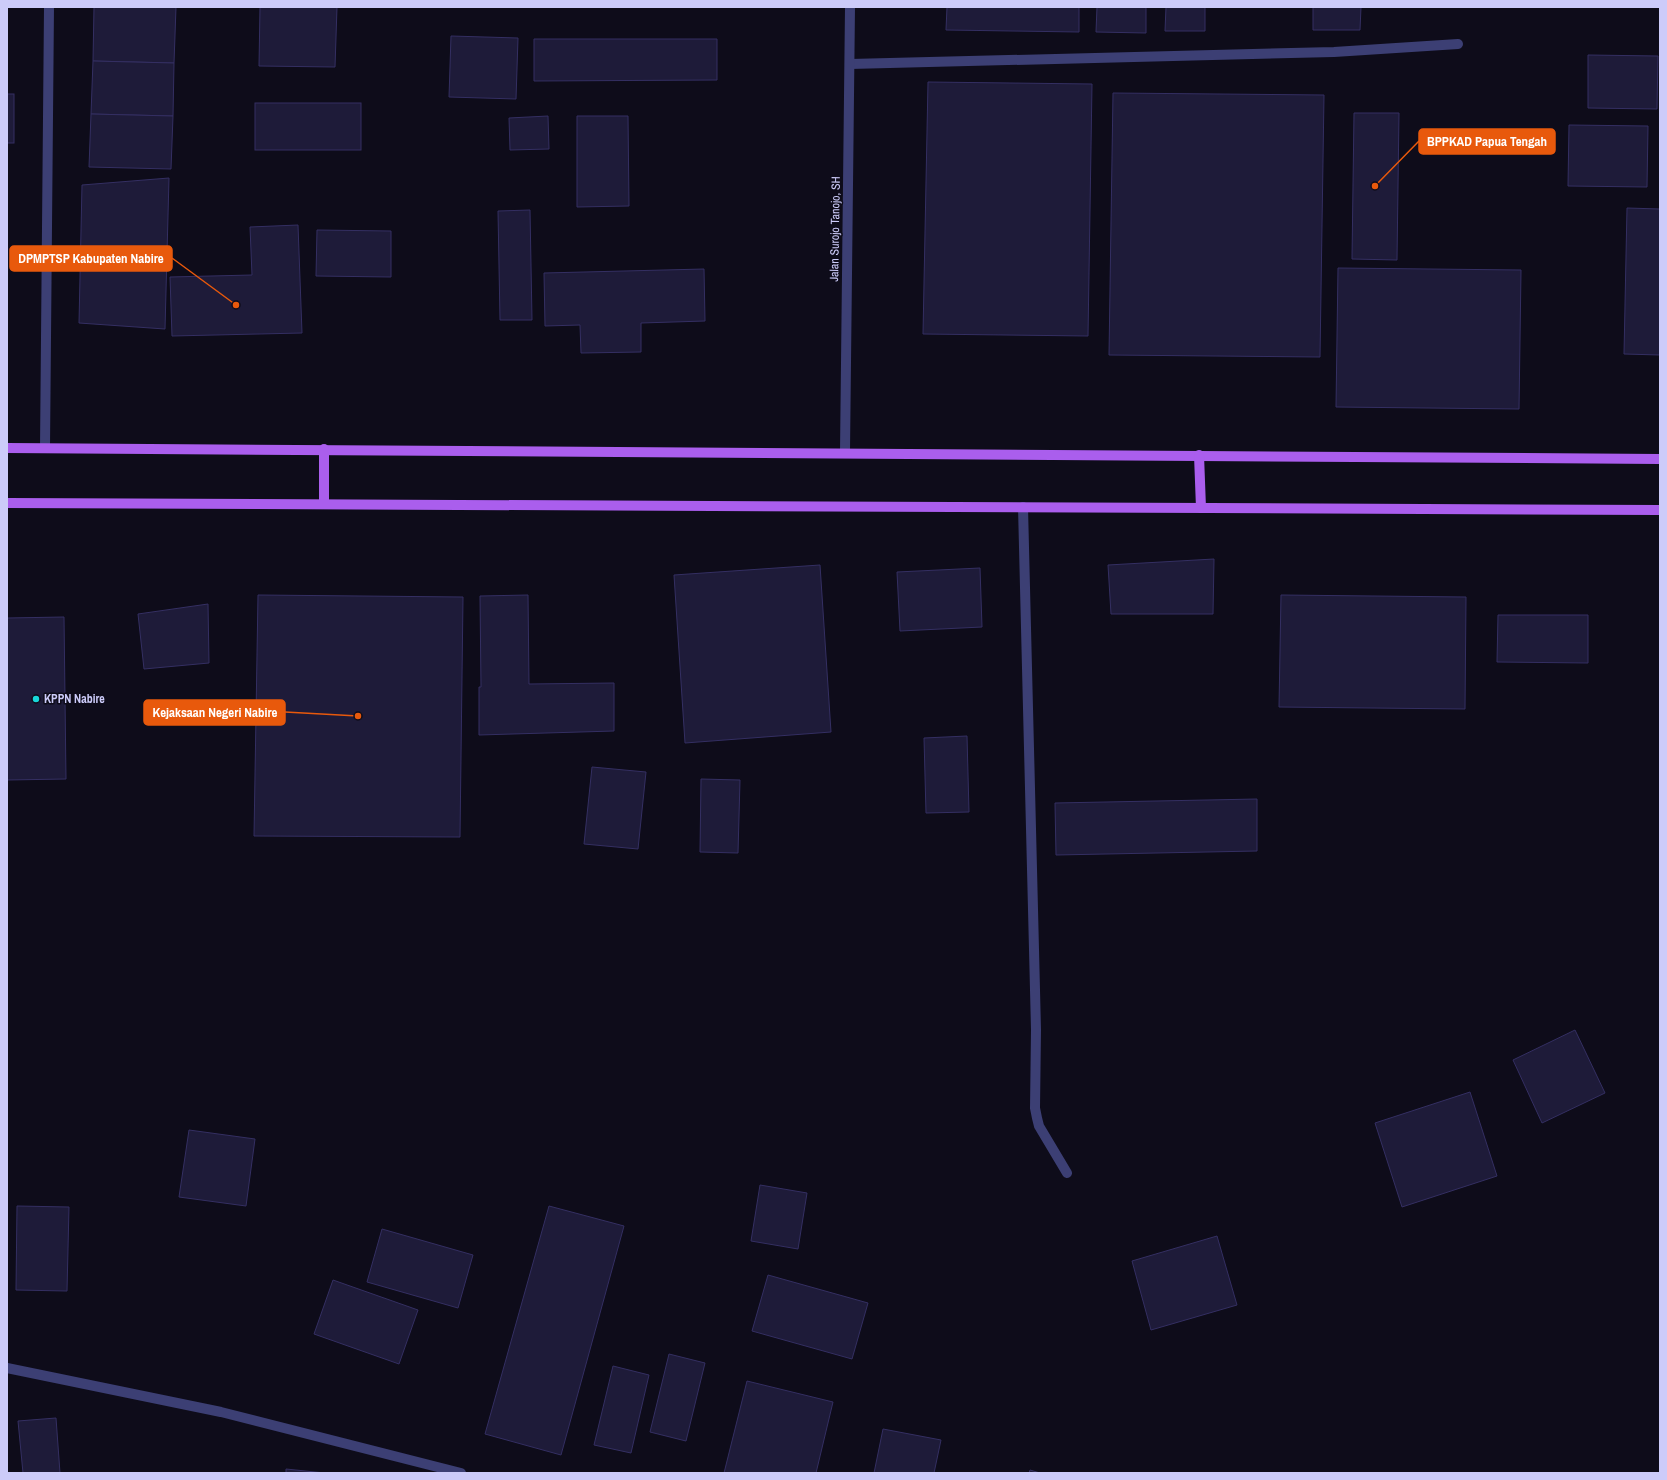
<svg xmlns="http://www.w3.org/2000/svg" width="1667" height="1480" font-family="'Archivo Narrow',sans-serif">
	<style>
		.building { fill: #1e1b39; stroke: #342f62 }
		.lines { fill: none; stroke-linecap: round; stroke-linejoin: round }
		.minor { stroke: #3c3f74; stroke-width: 10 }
		.major { stroke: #aa5eed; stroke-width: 10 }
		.poi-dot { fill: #18d7d9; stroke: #0e0c1a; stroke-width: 1.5 }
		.labels { text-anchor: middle; stroke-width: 3; stroke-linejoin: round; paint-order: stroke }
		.street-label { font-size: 12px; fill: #cccbf9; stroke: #0e0c1a }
		.poi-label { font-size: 12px; font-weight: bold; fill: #cccbf9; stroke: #0e0c1a; text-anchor: start }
		.leader { fill: none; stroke: #e8590c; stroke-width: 1.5 }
		.callout-dot { fill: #e8590c; stroke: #0e0c1a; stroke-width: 1.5 }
		.callout { fill: #e8590c; stroke: #e8590c; stroke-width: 1.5 }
		.callout-label { font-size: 13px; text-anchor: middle; font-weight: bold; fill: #fff }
	</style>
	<rect width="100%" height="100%" fill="#0e0c1a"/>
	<g class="building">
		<polygon points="94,7 176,7 174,63 93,61"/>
		<polygon points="260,7 337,7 335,67 259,66"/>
		<polygon points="947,7 1079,7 1079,32 946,30"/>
		<polygon points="1097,7 1146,7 1146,33 1096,32"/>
		<polygon points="1166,7 1205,7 1205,31 1165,31"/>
		<polygon points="1313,7 1361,7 1360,30 1313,30"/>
		<polygon points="451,36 518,38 516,99 449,97"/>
		<polygon points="534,39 717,39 717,80 534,81"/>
		<polygon points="1588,55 1658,56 1657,109 1588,108"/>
		<polygon points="93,61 174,63 173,116 91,114"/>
		<polygon points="928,82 1092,84 1088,336 923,334"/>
		<polygon points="1113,93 1324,95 1320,357 1109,355"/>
		<rect x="7" y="94" width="7" height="49"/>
		<rect x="255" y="103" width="106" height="47"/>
		<polygon points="1354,113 1399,113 1397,260 1352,259"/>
		<polygon points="91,114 173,116 171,169 89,167"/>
		<polygon points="548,116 549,149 510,150 509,118"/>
		<polygon points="577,116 628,116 629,206 577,207"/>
		<polygon points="1569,125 1648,126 1647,187 1568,186"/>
		<polygon points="169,178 165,329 79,323 82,185"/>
		<polygon points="1627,208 1660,209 1660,355 1624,354"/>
		<polygon points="530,210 532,320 500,320 498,211"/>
		<polygon points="298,225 302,333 172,336 170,277 252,275 250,227"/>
		<polygon points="317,230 391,231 391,277 316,276"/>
		<polygon points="1338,268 1521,270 1519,409 1336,407"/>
		<polygon points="704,269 705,321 641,323 641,352 581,353 580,325 545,326 544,273"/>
		<polygon points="1214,559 1213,614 1111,614 1108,565"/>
		<polygon points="820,565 831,732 685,743 674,575"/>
		<polygon points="980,568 982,627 900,631 897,572"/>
		<polygon points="258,595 463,597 460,837 254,836"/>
		<polygon points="528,595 529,684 614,683 614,731 479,735 479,687 481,687 480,596"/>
		<polygon points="1281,595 1466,597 1465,709 1279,707"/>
		<polygon points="208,604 209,663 144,669 138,614"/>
		<polygon points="1498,615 1588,615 1588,663 1497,662"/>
		<polygon points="64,617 66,779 7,780 7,618"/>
		<polygon points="967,736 969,812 926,813 924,738"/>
		<polygon points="592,767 646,772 638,849 584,844"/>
		<polygon points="701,779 740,780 738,853 700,852"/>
		<polygon points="1257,799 1257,851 1056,855 1055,803"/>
		<polygon points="1575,1030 1605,1093 1542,1123 1513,1060"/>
		<polygon points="1470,1092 1497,1176 1402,1207 1375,1123"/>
		<polygon points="189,1130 255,1139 246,1206 179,1197"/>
		<polygon points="760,1185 807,1193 798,1249 751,1241"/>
		<polygon points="17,1206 69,1207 67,1291 16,1290"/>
		<polygon points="549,1206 624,1226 561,1455 485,1434"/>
		<polygon points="382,1229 473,1255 458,1308 367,1282"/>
		<polygon points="1217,1236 1237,1305 1151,1330 1132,1261"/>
		<polygon points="768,1275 868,1303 852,1359 752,1331"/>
		<polygon points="333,1280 418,1310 399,1364 314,1334"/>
		<polygon points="669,1354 705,1363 686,1441 650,1432"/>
		<polygon points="613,1366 649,1375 631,1453 594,1445"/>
		<polygon points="747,1381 833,1402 816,1473 724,1473"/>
		<polygon points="56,1418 60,1473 23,1473 18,1421"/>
		<polygon points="883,1429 941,1440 934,1473 874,1473"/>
		<polygon points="286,1469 325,1473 286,1473"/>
		<polygon points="1030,1470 1040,1473 1029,1473"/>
	</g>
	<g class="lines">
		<g class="minor">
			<polyline points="850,64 1334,52 1458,44"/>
			<polyline points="45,448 49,7"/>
			<polyline points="845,452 850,7"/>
			<polyline points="1023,507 1036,1030 1035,1108 1037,1118 1039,1126 1067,1173"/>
			<polyline points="7,1368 221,1412 461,1473"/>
		</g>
		<g class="major">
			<polyline points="7,448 1660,459"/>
			<polyline points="324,449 324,504"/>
			<polyline points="1199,455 1201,508"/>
			<polyline points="7,503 1660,510"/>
		</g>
	</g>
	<circle class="poi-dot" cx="36" cy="699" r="4"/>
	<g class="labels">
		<g class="street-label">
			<text transform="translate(835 229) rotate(-89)" y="4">Jalan Surojo Tanojo, SH</text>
		</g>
		<g class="poi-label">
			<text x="44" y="703">KPPN Nabire</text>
		</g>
	</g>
	<path class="leader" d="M1375 186L1419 141M236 305L172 258M358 716L285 712"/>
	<g class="callout-dot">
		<circle cx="1375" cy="186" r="4"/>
		<circle cx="236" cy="305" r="4"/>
		<circle cx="358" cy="716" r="4"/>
	</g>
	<g class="callout">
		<rect x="1419" y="129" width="136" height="25" rx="4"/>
		<rect x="10" y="246" width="162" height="25" rx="4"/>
		<rect x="144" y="700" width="141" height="25" rx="4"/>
	</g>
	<g class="callout-label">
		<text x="1487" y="146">BPPKAD Papua Tengah</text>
		<text x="91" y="263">DPMPTSP Kabupaten Nabire</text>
		<text x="215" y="717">Kejaksaan Negeri Nabire</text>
	</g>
	<rect width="1667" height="1480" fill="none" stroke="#cccbf9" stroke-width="16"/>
</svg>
